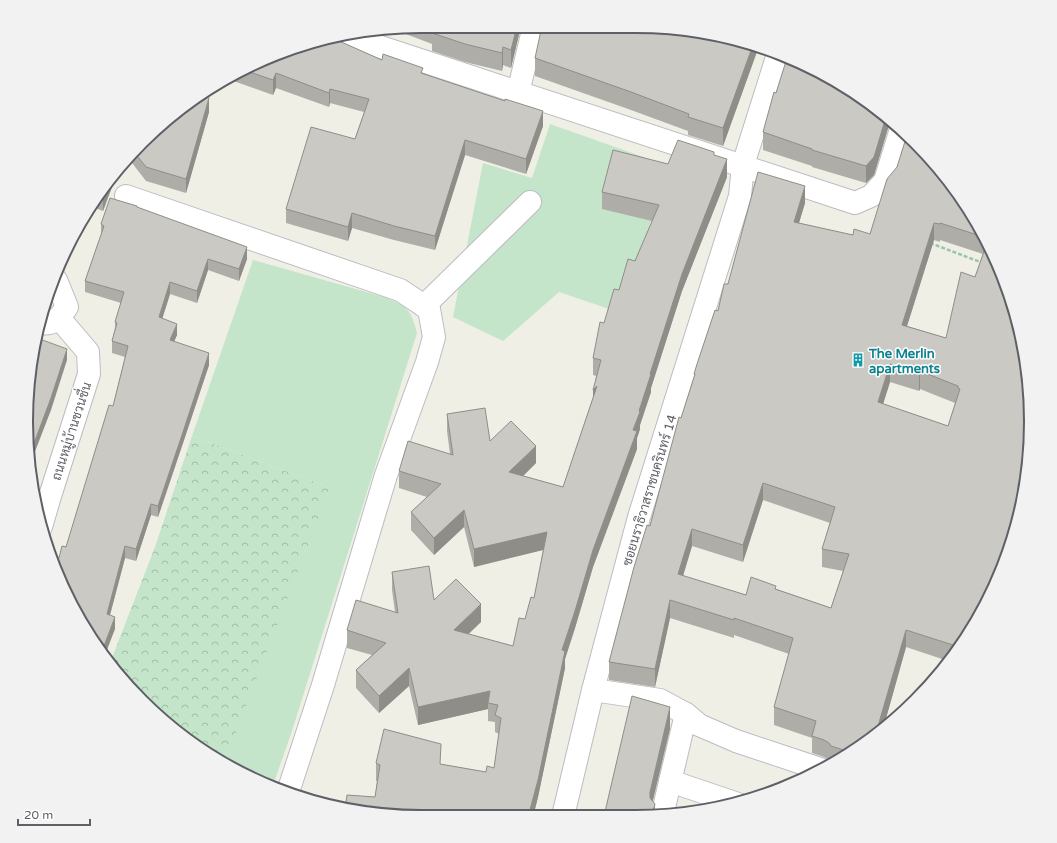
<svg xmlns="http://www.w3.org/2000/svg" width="1057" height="843" font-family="'Varela Round',Sarabun,sans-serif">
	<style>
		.grass { fill: #c4e5c9 }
		.park { fill: url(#park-crowns) }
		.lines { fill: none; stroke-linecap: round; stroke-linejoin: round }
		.minor-casing { stroke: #bbbcc1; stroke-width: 24 }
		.path { stroke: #9cc4ad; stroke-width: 2.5; stroke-dasharray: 4 2; stroke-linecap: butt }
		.minor { stroke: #fff; stroke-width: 22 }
		.wall { fill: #afada8; fill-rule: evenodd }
		.shaded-wall { fill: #8e8d88 }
		.building { fill: #cbc9c3; stroke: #8e8d88; fill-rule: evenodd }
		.labels { text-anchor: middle; stroke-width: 3; stroke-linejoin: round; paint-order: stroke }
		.culture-label { font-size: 13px; font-weight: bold; fill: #0d838f; stroke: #fff; text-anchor: start }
		.street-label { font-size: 13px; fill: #5e6066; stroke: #fff }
		.rim { fill: none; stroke: #5e6066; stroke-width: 2 }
	</style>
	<defs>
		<pattern id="park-crowns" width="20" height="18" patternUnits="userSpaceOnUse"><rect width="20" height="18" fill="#c4e5c9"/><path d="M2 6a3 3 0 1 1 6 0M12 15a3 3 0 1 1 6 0" fill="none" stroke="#a2bda7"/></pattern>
	</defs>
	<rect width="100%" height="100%" fill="#efefe6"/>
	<g class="grass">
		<polygon points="550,124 669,166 621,313 559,292 503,341 453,317 483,163 532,178"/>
		<path d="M253,260L384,297C406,306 411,308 417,333L291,734L272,788L224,760L330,488L192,436Z"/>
	</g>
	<polygon class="park" points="192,436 330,488 225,761 181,735 124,682 110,663 155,547"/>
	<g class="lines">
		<g class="minor-casing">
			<g id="minor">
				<polyline points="347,36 855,203 871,196 885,181 901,129"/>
				<polyline points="518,93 534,26"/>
				<polyline points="126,196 400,290 429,309 434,337 427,362 386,475 323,685 288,792"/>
				<polyline points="424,306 530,202"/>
				<path d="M39,323C54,326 59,318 67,307L56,280"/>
				<polyline points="41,527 50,496 89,374 88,352 59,318"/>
				<polyline points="593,690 660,700 686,714 699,725 736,741 820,769"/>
				<polyline points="670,781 738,804"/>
				<polyline points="563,816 593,690 639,517 740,196 743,165 778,54"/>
				<polyline points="662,816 686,714"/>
			</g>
		</g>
		<polyline class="path" points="930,243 983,263"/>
		<use href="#minor" class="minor"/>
	</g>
	<g class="wall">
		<polygon points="422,26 521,26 511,68 503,65 502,71 465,62 432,51 432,44 398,31 398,29"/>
		<polygon points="319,39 423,73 543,126 526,174 465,155 435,250 394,240 352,228 348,241 286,223 286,209 355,139 364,112 330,103 329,107 276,88 273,95 225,78"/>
		<polygon points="759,46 723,146 688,135 688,131 631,110 535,76 535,58"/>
		<polygon points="209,90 207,97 209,112 186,193 146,181 129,159 142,142"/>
		<polygon points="776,93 889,125 874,175 866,183 812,167 812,166 763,150 763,132"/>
		<polygon points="714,155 727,177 682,291 651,388 651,392 640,425 640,429 637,438 637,449 593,567 575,628 565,659 565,668 538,797 533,817 421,817 375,797 377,781 376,781 376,763 441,764 486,772 494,768 499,734 495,732 495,722 488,721 488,709 418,725 409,686 379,713 356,688 356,670 372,655 347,648 347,630 395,612 392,590 392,572 434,600 481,622 468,634 513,646 534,598 543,550 474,567 464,527 434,555 411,530 411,512 427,497 399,488 399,471 450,454 447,431 447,414 490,441 536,463 523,476 563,487 593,398 596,376 593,375 593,358 604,323 619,290 635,261 652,221 602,209 602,192 668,164"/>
		<path d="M897,167L978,224L1010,295L1028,370L949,662L947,664L948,661L906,647L883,729L833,764H831L829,760L824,757L812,753V738L774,725V707L789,654L734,635V638L670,618L655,687L609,680V662L650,526L681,418L694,377V374L728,284L805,203L799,223L853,235L870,234ZM934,240L940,242V240L983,254L975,277L946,338L907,326ZM890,382L919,391L920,389L955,403L948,426L883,404ZM763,500L830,523L822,549V567L843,571L831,608L776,589L746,595L683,576L692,546L743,562Z"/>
		<polygon points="116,176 103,211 92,207"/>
		<polygon points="137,208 247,259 239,281 208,270 197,303 170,294 162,319 177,335 174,341 209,365 183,443 158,517 151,515 136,561 125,558 110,615 115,629 59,558 66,547 113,406 125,357 112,353 112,341 115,328 115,322 121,303 85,292 85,281 101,236 101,224"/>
	</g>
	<g class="shaded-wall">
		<polygon points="517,26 521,26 511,68 511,50"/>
		<polygon points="753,45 759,46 723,146 723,128"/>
		<polygon points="503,47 503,65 502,71 502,53"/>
		<polygon points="276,73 276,88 273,95 273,80"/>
		<polygon points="330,89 330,103 329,107 329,93"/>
		<polygon points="209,90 202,110 202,96"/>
		<polygon points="209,98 209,112 186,193 186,179"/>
		<polygon points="543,111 543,126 526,174 526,159"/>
		<polygon points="886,117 892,121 889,125 874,175 866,183 866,166"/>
		<polygon points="465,140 465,155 435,250 435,236"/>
		<polygon points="727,159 727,177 682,291 651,388 651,392 640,425 640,429 637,438 637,449 593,567 575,628 565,659 565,668 538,797 533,817 528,817 562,650 593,550 633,430 650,374 682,274"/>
		<polygon points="116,176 103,211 103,199 108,186"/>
		<polygon points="805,186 805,203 794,239 794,222"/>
		<polygon points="352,213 352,228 348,241 348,227"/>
		<polygon points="934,223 934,240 902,342 902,325"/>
		<polygon points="247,247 247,259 239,281 239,269"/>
		<polygon points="208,259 208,270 197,303 197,291"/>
		<polygon points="170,282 170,294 159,329 159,317"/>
		<polygon points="177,324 177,335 170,351 170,340"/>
		<polygon points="67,349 67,360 51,410 31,462 30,454"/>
		<polygon points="209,353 209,365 183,443 158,517 158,506"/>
		<polygon points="890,364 890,382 878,420 878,402"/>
		<polygon points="920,371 920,389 919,391 919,373"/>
		<polygon points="597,386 593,408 593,390"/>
		<polygon points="536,446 536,463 509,490 509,472"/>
		<polygon points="763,483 763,500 743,562 743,545"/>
		<polygon points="151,504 151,515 136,561 136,549"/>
		<polygon points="464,510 464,527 434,555 434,538"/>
		<polygon points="692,529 692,546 678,592 678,574"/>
		<polygon points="547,532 547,549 474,567 474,549"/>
		<polygon points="125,546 125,558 107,626 107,614"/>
		<polygon points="670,600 670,618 655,687 655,669"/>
		<polygon points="481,604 481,622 454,648 454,630"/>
		<polygon points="115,617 115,629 105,655 102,651"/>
		<polygon points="906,630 906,647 883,729 876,733"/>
		<polygon points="409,668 409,686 379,713 379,696"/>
		<polygon points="490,691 488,703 488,709 418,725 418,707"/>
		<polygon points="670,707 670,729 650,813 650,792"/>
		<polygon points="655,804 655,816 652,816"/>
	</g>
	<g class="building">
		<polygon points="433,26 517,26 511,50 503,47 502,53 465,44 432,33 434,26"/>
		<polygon points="542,26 661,27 753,45 723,128 688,117 689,114 631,92 535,58"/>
		<polygon points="330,38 339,41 382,60 383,54 423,68 421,73 505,101 505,99 543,111 526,159 465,140 435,236 394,226 352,213 348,227 286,209 311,127 355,139 369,99 330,89 329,93 276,73 273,80 244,70 319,39"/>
		<polygon points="787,58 833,79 886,117 874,157 866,166 812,150 812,149 763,132 774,92 776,93"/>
		<polygon points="202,95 209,98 186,179 146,167 134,152 142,142"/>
		<path d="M907,135L933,161L978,224L984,237L940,223V224L934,223L902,325L946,338L961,272L975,277L987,243L1010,295L1028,370L1030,448L1017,524L990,597L948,664L953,645L906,630L876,733L850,752L831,746L829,743L824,740L812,736L816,721L774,707L793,638L734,618V620L670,600L655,669L609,662L634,567L647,525L650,526L679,417L681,418L695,374H694L697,364L715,310L718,311L724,284H728L758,172L805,186L794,222L853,235L854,229L870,234L887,179L897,167ZM890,364L919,373L920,371L958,386V388L960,389L948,426L878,402ZM763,483L835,507L822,549L849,554L831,608L775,589L776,586L751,577L746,595L678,574L692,529L743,545Z"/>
		<polygon points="678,140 714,152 714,155 727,159 682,274 650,374 651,374 639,411 640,412 633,430 637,431 593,550 575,611 562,650 565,651 538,780 528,817 421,817 345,809 347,795 375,797 380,765 376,763 384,729 441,744 440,764 486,772 487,766 494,768 501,718 495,715 498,705 488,703 490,691 418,707 409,668 379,696 356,670 386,643 347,630 356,600 398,613 392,572 429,566 434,600 456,579 481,604 454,630 513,646 519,618 525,619 531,597 534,598 547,532 474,549 464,510 434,538 411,512 441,484 399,471 408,441 453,455 447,414 485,408 490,441 511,421 536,446 509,472 563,487 597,386 593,390 601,360 593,358 600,322 604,323 614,289 619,290 628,259 635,261 659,205 602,192 613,150 668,164"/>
		<polygon points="108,186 103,199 99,198"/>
		<polygon points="110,198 137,206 137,207 247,247 239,269 208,259 197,291 170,282 159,317 177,324 170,340 209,353 183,432 158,506 151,504 136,549 125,546 107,614 115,617 102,651 79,619 53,557 59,558 62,546 66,547 109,405 113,406 128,346 112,341 117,323 115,322 124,292 85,281 104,226 101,224"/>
		<polygon points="37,338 67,349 51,398 30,454 26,421"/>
		<polygon points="632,696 670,707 650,792 650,798 655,804 652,816 604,816"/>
	</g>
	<defs>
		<g id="building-bare" transform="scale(1.08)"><path d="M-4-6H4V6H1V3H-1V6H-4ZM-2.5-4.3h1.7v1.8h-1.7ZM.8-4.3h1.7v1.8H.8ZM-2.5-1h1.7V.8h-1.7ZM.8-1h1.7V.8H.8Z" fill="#0f9aa8" stroke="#fff" stroke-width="2.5" paint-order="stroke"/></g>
	</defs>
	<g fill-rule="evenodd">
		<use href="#building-bare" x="858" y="360"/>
	</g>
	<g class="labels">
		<g class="culture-label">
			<text x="869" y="358">The Merlin<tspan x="869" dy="15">apartments</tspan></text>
		</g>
		<g class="street-label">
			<text transform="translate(71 431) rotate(-72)" y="5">ถนนหมู่บ้านชวนชื่น</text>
			<text transform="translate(649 490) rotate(-73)" y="5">ซอยนราธิวาสราชนครินทร์ 14</text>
		</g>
	</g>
	<path d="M0 0H1057V843H0ZM421 33H636A388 388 0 0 1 1024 421V422A388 388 0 0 1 636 810H421A388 388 0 0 1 33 422V421A388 388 0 0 1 421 33Z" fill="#f2f2f3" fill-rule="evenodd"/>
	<path class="rim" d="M421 33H636A388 388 0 0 1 1024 421V422A388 388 0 0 1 636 810H421A388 388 0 0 1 33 422V421A388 388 0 0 1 421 33Z"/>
	<path d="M18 819v6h72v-6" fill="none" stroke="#5e6066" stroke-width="2"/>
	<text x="24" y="819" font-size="12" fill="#5e6066" stroke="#ffffff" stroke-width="3" paint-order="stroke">20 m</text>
</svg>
